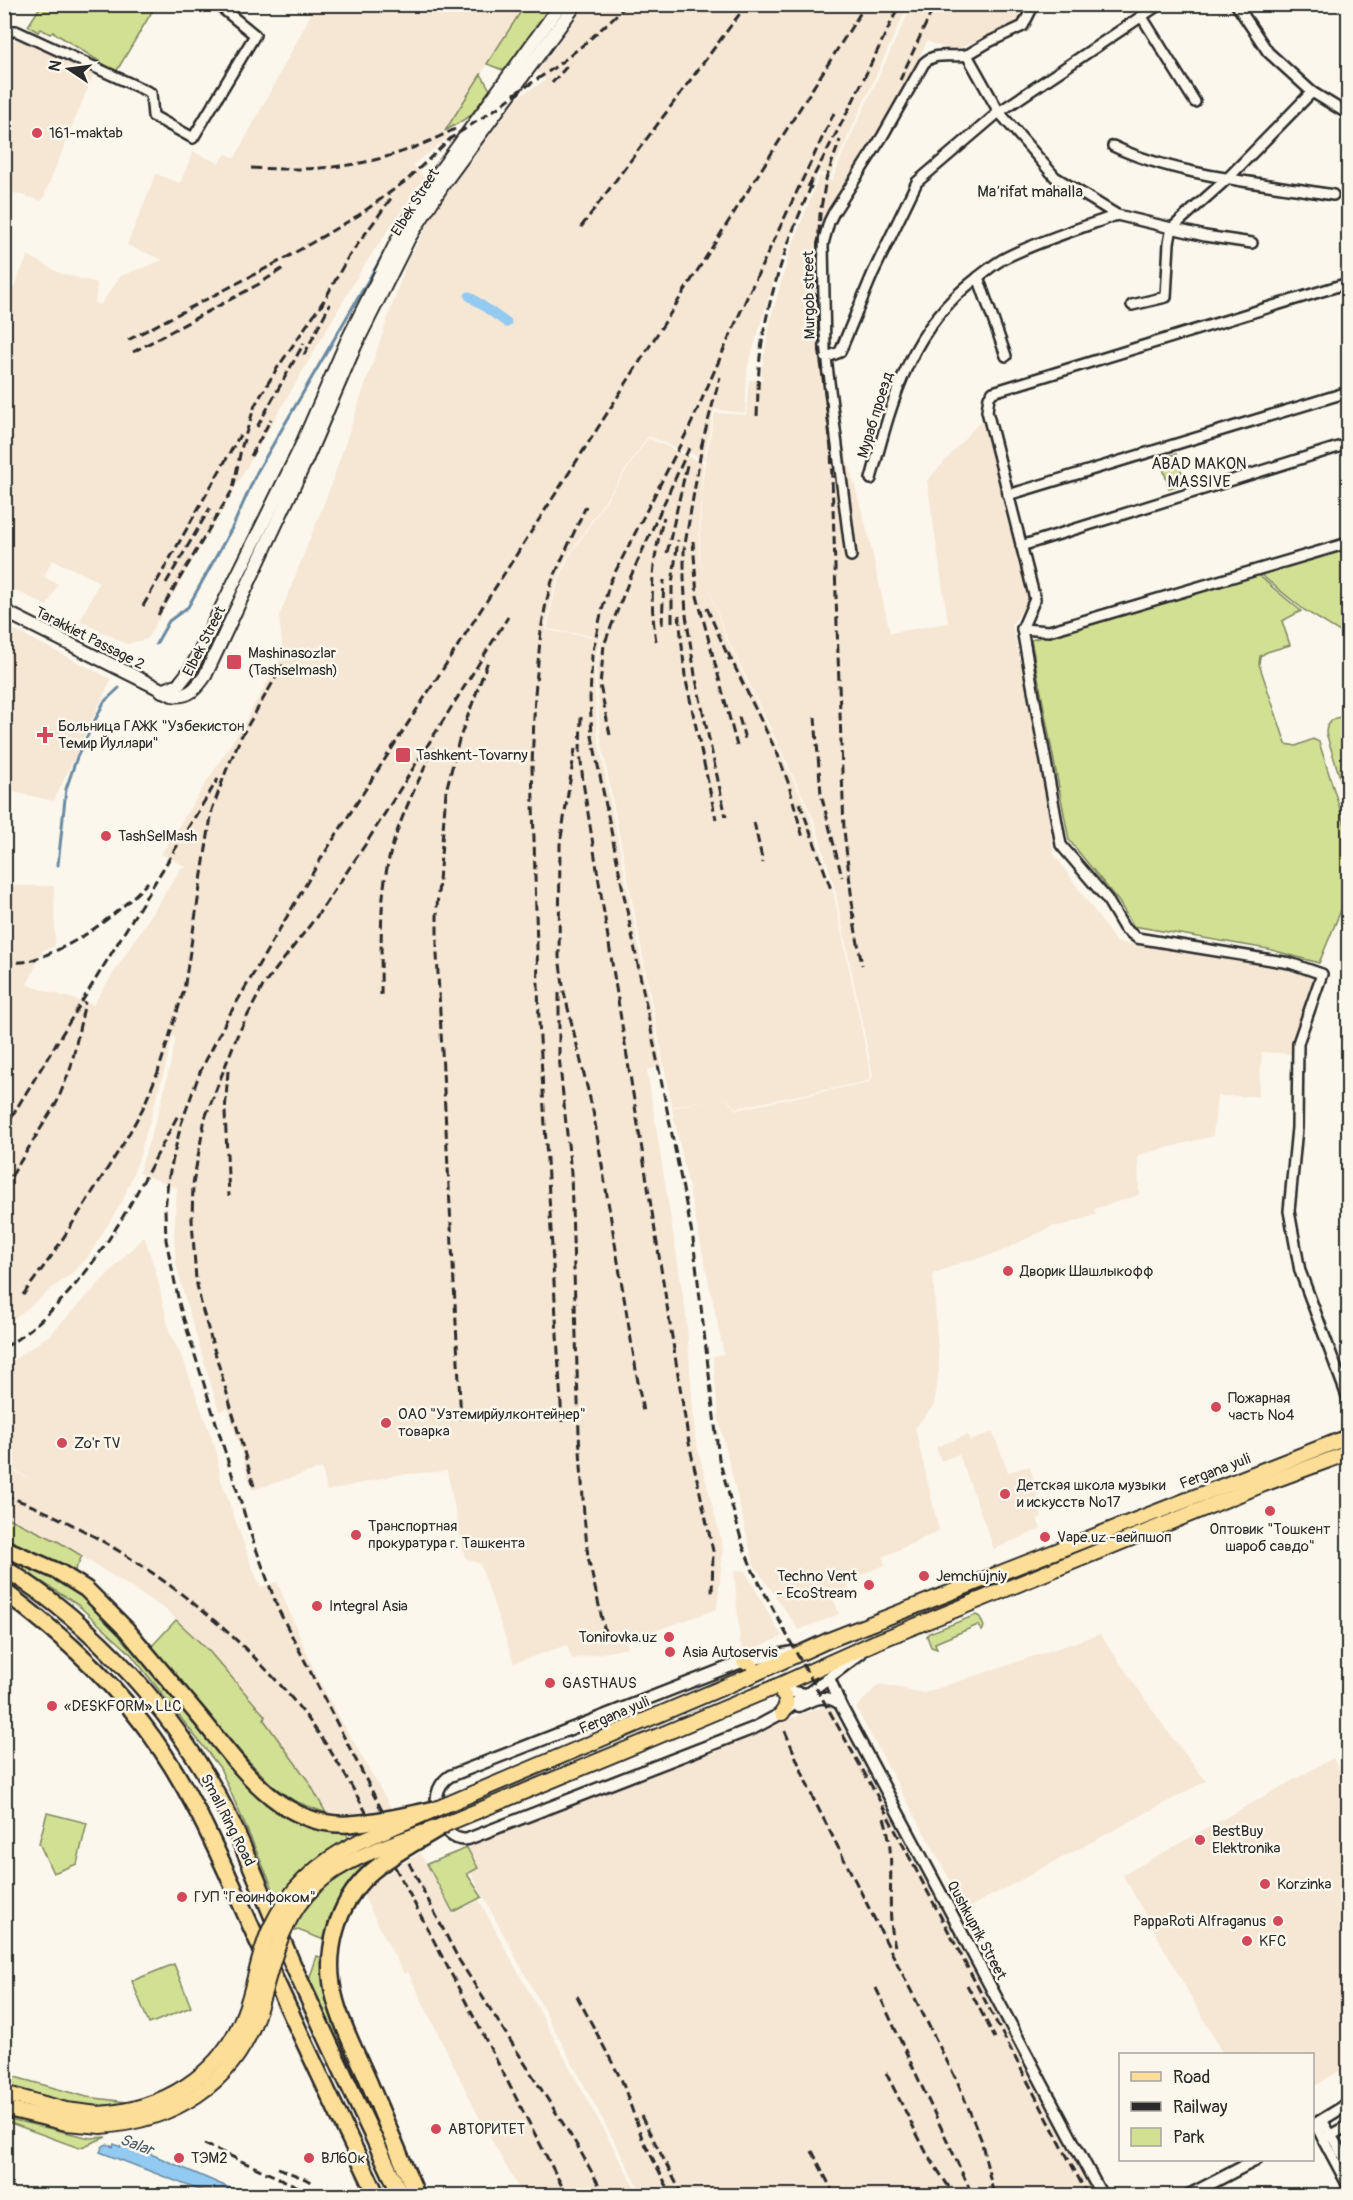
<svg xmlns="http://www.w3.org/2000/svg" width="1353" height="2200" font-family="Pangolin,sans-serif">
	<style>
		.built { fill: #f6e6d4; fill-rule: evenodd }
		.green { fill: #d2e094; stroke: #7e8660; stroke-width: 1.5 }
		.water { fill: #92caf1; stroke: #698aa2; stroke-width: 1.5 }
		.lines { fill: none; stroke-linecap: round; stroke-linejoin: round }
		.stream { stroke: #698aa2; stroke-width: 3 }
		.canal { stroke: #92caf1; stroke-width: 9 }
		.minor-casing { stroke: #2b2b2b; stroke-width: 14 }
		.tertiary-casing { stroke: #2b2b2b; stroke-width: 15 }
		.secondary-casing { stroke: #2b2b2b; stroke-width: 16 }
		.primary-casing { stroke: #2b2b2b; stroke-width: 18 }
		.trunk-casing { stroke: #2b2b2b; stroke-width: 20 }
		.minor { stroke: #fbf7ec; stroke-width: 9 }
		.tertiary { stroke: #fbf7ec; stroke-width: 10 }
		.secondary { stroke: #fbf7ec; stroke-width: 12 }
		.primary { stroke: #fcde96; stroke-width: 14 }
		.trunk { stroke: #fcde96; stroke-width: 15 }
		.rail { stroke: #2b2b2b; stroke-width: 3; stroke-dasharray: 9 4.5; stroke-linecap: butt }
		.primary-bridge-casing { stroke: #2b2b2b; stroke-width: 18; stroke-linecap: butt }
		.trunk-bridge-casing { stroke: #2b2b2b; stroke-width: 20; stroke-linecap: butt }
		.primary-bridge { stroke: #fcde96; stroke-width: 14 }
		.trunk-bridge { stroke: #fcde96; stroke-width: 15 }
		.poi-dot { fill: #d1495b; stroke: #fbf7ec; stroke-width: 2 }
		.labels { text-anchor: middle; stroke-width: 5; stroke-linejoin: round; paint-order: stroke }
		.poi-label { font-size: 15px; fill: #2b2b2b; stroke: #fbf7ec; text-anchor: start }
		.street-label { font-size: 15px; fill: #2b2b2b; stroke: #fbf7ec }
		.neighbourhood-label { font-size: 16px; fill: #2b2b2b; stroke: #fbf7ec }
		.water-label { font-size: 16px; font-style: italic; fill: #4a5b66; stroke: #fbf7ec }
	</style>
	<rect width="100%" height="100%" fill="#fbf7ec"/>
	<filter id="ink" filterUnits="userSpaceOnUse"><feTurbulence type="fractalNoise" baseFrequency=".0167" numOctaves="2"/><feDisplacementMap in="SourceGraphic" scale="12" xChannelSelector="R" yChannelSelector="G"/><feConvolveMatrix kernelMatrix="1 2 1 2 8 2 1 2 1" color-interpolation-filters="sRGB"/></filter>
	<g filter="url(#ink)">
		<g class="built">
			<polygon points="316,5 525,5 445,131 449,137 413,165 424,178 363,267 147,639 127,644 80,621 99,582 80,572 52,560 44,577 58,584 47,606 5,585 5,307 28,255 59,273 97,283 95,303 100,305 121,276 163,260 127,245 156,174 180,183 193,152 219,163 226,154 235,158"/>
			<polygon points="586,5 908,5 830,176 818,173 781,257 747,369 745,413 714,409 704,459 648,436 566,559 553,592 545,630 600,638 594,668 598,738 662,1066 647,1070 686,1315 695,1437 723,1548 717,1609 626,1641 628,1648 572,1659 567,1645 514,1663 480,1564 465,1558 447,1471 395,1475 327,1491 322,1468 252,1490 228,1408 219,1411 184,1295 176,1264 174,1234 177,1188 139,1173 162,1101 176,1038 168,1033 166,1036 172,1039 167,1061 138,1161 123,1200 87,1258 74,1271 5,1326 4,886 54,886 55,946 43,950 27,985 93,1005 182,867 188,868 161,854 246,720 279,662 283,652 279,617 330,488 407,262 441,201 517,98 546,80 537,72"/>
			<path d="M912,5H1028L1018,24L951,51L927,41L885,127L848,187L836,183L852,190L827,237L828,354L844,447L868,534L890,633L948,623L927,481L986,415L1031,599L1012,624L1034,725L1054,854L1116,942L1277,964L1316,974L1291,1054L1262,1052L1258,1096H1217L1213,1136L1138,1155L1139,1195L1094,1209L1096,1215L1060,1226H1053L995,1254L963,1262L933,1274L939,1370L934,1405L915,1428L939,1531L883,1557L885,1565L846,1581L849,1588L832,1595L839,1614L799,1630L754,1565L719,1421L713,1357L724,1354L672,1108L713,1098L672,1107L600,735L596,669L602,637L547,629L555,591L568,558L648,438L703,463L700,500L699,558L705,577L700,559L701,497L705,462L715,413L746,415L749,380H762V368L771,317L790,252L819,176L832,181L844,151ZM705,578L725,633L814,820L835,890L873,1076L869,1082L736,1110L723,1095L736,1108L868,1081L871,1075L833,891L810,816L725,636Z"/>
			<polygon points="5,40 22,40 93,75 42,201 5,190"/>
			<polygon points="4,625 111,679 54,801 5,790"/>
			<polygon points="144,1236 156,1273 170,1334 184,1362 217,1453 220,1477 252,1567 261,1587 277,1582 317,1678 391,1808 348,1814 327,1814 309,1782 264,1719 265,1715 208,1650 168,1611 59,1542 5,1516 4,1467 34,1481 5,1465 5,1366 51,1334"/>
			<polygon points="993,1432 1008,1472 1030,1466 1042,1517 1037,1519 1041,1529 994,1549 959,1454 941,1461 936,1447 968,1435 970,1441"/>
			<polygon points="734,1570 745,1571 782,1637 745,1652 740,1643"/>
			<polygon points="1100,1634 1167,1731 1206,1781 966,1909 856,1708 879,1684 924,1693"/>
			<polygon points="830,1704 1093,2195 643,2195 458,1849 576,1796"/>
			<polygon points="1333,1758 1348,1785 1348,2066 1313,2087 1312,2054 1223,2054 1123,1875"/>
			<polygon points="420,1853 453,1914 479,1900 639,2195 522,2195 477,2113 408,1972 404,1974 363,1895 377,1880"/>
		</g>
		<g class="green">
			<polygon points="42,4 156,4 156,5 116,72 53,32 50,34 41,29 38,32 28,26"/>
			<polygon points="525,5 555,5 505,71 487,64"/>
			<polygon points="481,74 490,90 470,116 445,131"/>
			<polygon points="1176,454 1185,483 1169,488 1160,458"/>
			<polygon points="1348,548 1348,637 1304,610 1260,574"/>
			<polygon points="1258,575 1301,611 1282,621 1290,645 1267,652 1260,656 1259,664 1286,744 1296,746 1313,739 1319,742 1348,835 1348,893 1319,963 1268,949 1133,926 1119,902 1069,840 1031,640"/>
			<path d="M1348,714V803L1326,733C1326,719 1337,718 1348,714Z"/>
			<polygon points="4,1516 59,1542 82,1556 74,1572 5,1539"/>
			<path d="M7,1554L40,1569L94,1602L249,1786C280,1820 302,1828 346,1832L361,1870C342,1891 330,1913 324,1940L298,1930L292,1932L220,1768L130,1653L78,1605L5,1558Z"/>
			<polygon points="976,1615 980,1617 984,1627 982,1631 978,1625 935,1643 937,1649 931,1647 927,1636 929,1633"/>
			<polygon points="176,1620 208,1650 265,1716 264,1720 309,1782 326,1813 295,1801 273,1786 245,1757 151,1647"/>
			<polygon points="47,1813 87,1823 77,1864 53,1873 39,1843"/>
			<polygon points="467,1848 478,1868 467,1874 482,1897 453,1912 427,1864"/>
			<polygon points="317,1956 323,1958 323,1980 329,2009 395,2159 309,1980"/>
			<polygon points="174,1964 191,2007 149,2024 132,1981"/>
			<polygon points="4,2074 87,2097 135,2103 97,2106 98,2111 5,2088"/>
			<polygon points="5,2118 90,2138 106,2137 79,2148 5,2121"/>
		</g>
		<polygon class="water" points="123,2142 246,2195 212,2195 100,2152 103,2146 107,2144 113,2147 114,2144 121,2147"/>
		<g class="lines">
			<g class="stream">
				<polyline points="156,644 169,621 188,607 233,526 257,472 387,248"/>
				<polyline points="58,865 66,789 77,757 104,702 119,688"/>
			</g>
			<polyline class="canal" points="469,296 507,323"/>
			<g class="minor-casing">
				<g id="minor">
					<polyline points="1236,4 1268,52 1312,92 1348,114"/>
					<polyline points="1142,17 1195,102"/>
					<polyline points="4,31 16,31 151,93 153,116 193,138 255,35 217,4"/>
					<polyline points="967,55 989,42 1023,26 1034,4"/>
					<path d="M1113,146C1175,176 1264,183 1333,195"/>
					<polyline points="978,277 1006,356"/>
					<polyline points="1348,283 993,392 989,397 987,411 1035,599 1022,629 1061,845 1107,899 1124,928 1137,938 1290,963 1322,974 1298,1043 1297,1128 1289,1211 1300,1271 1348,1399"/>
					<polyline points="1132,305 1166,297 1169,243 1172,228 1228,178 1312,92"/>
					<polyline points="830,356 840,352 873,273 917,182 999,112 1160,4"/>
					<path d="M871,479C892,401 909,329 977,278C986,271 996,262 1007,257C1042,240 1081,228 1117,215"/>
					<polyline points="1008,495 1348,392"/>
					<polyline points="1021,546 1348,444"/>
					<path d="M851,556L825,350L823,244L829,222L834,212L882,137L924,63C936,51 951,58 967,55L999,112L1055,177L1117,215L1205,236L1252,243"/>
					<polyline points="1022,629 1049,631 1348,543"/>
					<polyline points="1322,2120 1348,2164"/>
					<polyline points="1315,2124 1348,2186"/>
					<polyline points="1328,2137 1348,2126"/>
				</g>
			</g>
			<g class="tertiary-casing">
				<g id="tertiary">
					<path d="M793,1652L744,1661L450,1776C422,1794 442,1845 468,1839L754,1728L782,1713L861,1653"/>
					<polyline points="829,1678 840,1704 1102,2196"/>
					<polyline points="776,1689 811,1695"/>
					<path d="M799,1706C814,1699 825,1693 840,1704"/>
					<polyline points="1312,2126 1348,2104"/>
					<polyline points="1187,2196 1256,2160"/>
				</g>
			</g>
			<g class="secondary-casing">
				<g id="secondary">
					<path d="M4,611L172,695C188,698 196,689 205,676L307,458L355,346L409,238L444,183L576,4"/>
					<polyline points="162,691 179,684 191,669 299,451 347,341 401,233 435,178 561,4"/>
				</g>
			</g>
			<g class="primary-casing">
				<g id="primary">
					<polyline points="744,1661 752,1667 750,1676"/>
					<polyline points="750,1676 829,1640 1348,1437"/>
					<polyline points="773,1688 876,1642 1264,1484 1348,1453"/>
					<path d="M773,1688C785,1692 791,1702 782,1713"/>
					<polyline points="4,2093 66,2110 98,2114"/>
					<polyline points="4,2108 66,2123 101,2126"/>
				</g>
			</g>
			<g class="trunk-casing">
				<g id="trunk">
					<polyline points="4,1548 59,1572 86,1589 126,1629 199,1716"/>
					<path d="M4,1568C96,1625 177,1715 226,1811C251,1861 270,1913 293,1965C328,2042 365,2119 401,2196"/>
					<path d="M4,1591C55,1630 103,1671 142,1723C194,1790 224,1868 259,1944C297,2028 337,2112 377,2196"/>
					<polyline points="368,2080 417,2196"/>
				</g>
			</g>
			<use href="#minor" class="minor"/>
			<use href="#tertiary" class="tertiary"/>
			<use href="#secondary" class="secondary"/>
			<use href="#primary" class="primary"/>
			<use href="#trunk" class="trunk"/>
			<g class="rail">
				<polyline points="900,80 935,4"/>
				<polyline points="552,83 570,63"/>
				<path d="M514,94C556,69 593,39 627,4"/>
				<polyline points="834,113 748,295 691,424 610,582 601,614 592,655 590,699 592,736 693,1239 719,1459 743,1546 753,1571 797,1654 874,1790 1088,2196"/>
				<path d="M251,168C331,172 382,166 455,129"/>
				<polyline points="808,187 852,103 900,4"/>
				<polyline points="581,227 747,4"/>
				<polyline points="815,294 831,449 844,830 854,919"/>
				<polyline points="815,302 820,214 826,179 840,140"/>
				<polyline points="320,308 347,259 392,197"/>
				<polyline points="128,340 284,259 359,215 407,180 451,138 500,106 521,90"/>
				<polyline points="133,352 259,284 285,267"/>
				<polyline points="304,355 330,304"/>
				<path d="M757,416C758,397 758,376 760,357C767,296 789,237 813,182"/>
				<polyline points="257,427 304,343"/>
				<polyline points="703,440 684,550 684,578 686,615 695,675 726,817"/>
				<polyline points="701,447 720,377"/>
				<polyline points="251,456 271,419"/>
				<polyline points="693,541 697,596 737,746"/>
				<polyline points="667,553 687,465"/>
				<polyline points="166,583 210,508"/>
				<polyline points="143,606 240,435"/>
				<polyline points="707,608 730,661"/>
				<polyline points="158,615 233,489 241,449 255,405 276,370 324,300"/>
				<polyline points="679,615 685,676 716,819"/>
				<polyline points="672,622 672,584 678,540"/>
				<polyline points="662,625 664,580"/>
				<path d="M656,641C649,598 652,559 664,517"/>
				<polyline points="728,653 778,755 788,782 803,838"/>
				<polyline points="581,717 580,751 583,782 689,1443 713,1551 712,1594"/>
				<polyline points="739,717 746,743"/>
				<polyline points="815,717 821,794 842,877"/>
				<polyline points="610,735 600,685 604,645 630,578 690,446"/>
				<polyline points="575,749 560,844 559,957 564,992 593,1111 643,1412"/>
				<polyline points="800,803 832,892"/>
				<polyline points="754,822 763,863"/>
				<polyline points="852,911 862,965"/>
				<path d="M4,963C13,962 24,963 32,960C76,946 117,915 148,882"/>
				<polyline points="559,993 559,1056 571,1173 579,1434 584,1515 588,1557 605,1632"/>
				<path d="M381,995C382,948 378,897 391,851C401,815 418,782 434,748"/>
				<polyline points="228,1071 225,1112 229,1196"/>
				<polyline points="4,1129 218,779"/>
				<polyline points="4,1188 57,1102 71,1067 85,1002"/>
				<polyline points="23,1295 53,1254 125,1141 143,1108 158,1072 184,990 212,810 226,771 241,737 283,665"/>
				<path d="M4,1348C90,1293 132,1202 178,1115"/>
				<polyline points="461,1420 437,954 437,907 446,791 459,740 488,661"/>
				<polyline points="562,1422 539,1021 532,766 535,694 541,630 546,603 552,581 586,506"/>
				<polyline points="254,1486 202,1308 196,1280 192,1220 193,1184 205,1118 237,1036 263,986 317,916 365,845 508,617"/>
				<path d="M4,1495C112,1533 232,1621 302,1711C346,1767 376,1833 410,1895C462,1995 515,2095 567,2196"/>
				<polyline points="785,1731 812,1796 958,2083 981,2139 994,2196"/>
				<path d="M884,1818C898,1859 884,1905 895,1946"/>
				<polyline points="967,1985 995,2038"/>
				<polyline points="876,1988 973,2196"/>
				<polyline points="577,1996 622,2081 642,2138 672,2196"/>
				<polyline points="886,2073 927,2154 955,2196"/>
				<polyline points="641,2116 683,2196"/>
				<polyline points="204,2144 318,2196"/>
				<polyline points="812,2151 835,2196"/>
				<polyline points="278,2168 315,2183"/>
				<polyline points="605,2196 578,2147 459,1960 278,1609 250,1532 180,1307 166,1240 165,1210 168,1180 181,1124 200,1072 228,1017 322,857 594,434 866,4"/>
			</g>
			<g class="primary-bridge-casing">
				<g id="primary-bridge">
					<path d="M98,2114C162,2110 221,2076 244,2014C255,1986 258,1954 271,1927C289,1888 320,1861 358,1842L750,1676"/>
					<path d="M101,2126C172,2121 234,2085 257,2015C273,1967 277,1922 316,1885C350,1853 408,1840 451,1822C558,1778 666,1733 773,1688"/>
				</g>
			</g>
			<g class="trunk-bridge-casing">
				<g id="trunk-bridge">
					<path d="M199,1716C238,1763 279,1828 349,1824C378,1822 407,1815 435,1809"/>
					<path d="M368,2080C357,2054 342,2027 335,1999C323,1955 336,1904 370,1873C392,1854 420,1840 444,1825"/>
				</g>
			</g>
			<use href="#primary-bridge" class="primary-bridge"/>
			<use href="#trunk-bridge" class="trunk-bridge"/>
		</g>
	</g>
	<g class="poi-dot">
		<circle cx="37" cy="133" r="6"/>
		<rect x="226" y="654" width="16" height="16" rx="3"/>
		<path d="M42 726h6v6h6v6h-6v6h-6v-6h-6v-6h6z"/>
		<rect x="395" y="747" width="16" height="16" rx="3"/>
		<circle cx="106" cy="836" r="6"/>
		<circle cx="1008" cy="1271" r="6"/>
		<circle cx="1216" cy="1407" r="6"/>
		<circle cx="386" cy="1423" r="6"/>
		<circle cx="62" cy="1443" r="6"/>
		<circle cx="1005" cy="1494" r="6"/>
		<circle cx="1270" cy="1511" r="6"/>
		<circle cx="356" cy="1535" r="6"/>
		<circle cx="1045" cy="1537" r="6"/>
		<circle cx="924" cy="1576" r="6"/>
		<circle cx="869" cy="1585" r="6"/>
		<circle cx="317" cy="1606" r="6"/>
		<circle cx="669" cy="1637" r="6"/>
		<circle cx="670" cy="1652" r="6"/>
		<circle cx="550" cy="1683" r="6"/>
		<circle cx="52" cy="1706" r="6"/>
		<circle cx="1200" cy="1840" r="6"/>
		<circle cx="1265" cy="1884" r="6"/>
		<circle cx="182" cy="1897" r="6"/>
		<circle cx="1278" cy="1921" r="6"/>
		<circle cx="1247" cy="1941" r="6"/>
		<circle cx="436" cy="2129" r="6"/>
		<circle cx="179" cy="2158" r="6"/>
		<circle cx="309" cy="2158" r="6"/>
	</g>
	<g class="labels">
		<g class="poi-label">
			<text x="49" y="138">161-maktab</text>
			<text x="248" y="658">Mashinasozlar<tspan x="248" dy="17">(Tashselmash)</tspan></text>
			<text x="58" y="731">Больница ГАЖК "Узбекистон<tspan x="58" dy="17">Темир Йуллари"</tspan></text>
			<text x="416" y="760">Tashkent-Tovarny</text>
			<text x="118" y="841">TashSelМash</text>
			<text x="1020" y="1276">Дворик Шашлыкофф</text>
			<text x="1228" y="1403">Пожарная<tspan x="1228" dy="17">часть №4</tspan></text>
			<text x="398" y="1419">ОАО "Узтемирйулконтейнер"<tspan x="398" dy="17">товарка</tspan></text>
			<text x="74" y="1448">Zo'r TV</text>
			<text x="1017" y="1490">Детская школа музыки<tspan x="1017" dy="17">и искусств №17</tspan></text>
			<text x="368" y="1531">Транспортная<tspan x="368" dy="17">прокуратура г. Ташкента</tspan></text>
			<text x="1270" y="1534" text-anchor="middle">Оптовик "Тошкент<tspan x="1270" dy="17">шароб савдо"</tspan></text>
			<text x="1057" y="1542">Vape.uz -вейпшоп</text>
			<text x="857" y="1581" text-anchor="end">Techno Vent<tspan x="857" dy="17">- EcoStream</tspan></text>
			<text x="936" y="1581">Jemchujniy</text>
			<text x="329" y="1611">Integral Asia</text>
			<text x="657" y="1642" text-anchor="end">Tonirovka.uz</text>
			<text x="682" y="1657">Asia Autoservis</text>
			<text x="562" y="1688">GASTHAUS</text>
			<text x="64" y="1711">«DESKFORM» LLC</text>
			<text x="1212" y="1836">BestBuy<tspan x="1212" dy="17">Elektronika</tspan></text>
			<text x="1277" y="1889">Korzinka</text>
			<text x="194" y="1902">ГУП "Геоинфоком"</text>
			<text x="1266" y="1926" text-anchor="end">PappaRoti Alfraganus</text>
			<text x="1259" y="1946">KFC</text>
			<text x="448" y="2134">АВТОРИТЕТ</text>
			<text x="191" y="2163">ТЭМ2</text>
			<text x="321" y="2163">ВЛ60к</text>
		</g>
		<g class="street-label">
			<text transform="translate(415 202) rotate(-58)" y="5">Elbek Street</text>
			<text transform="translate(809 295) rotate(-91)" y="5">Murgob street</text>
			<text transform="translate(875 415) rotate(-73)" y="5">Мураб проезд</text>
			<text transform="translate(90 638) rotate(27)" y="5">Tarakkiet Passage 2</text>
			<text transform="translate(204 641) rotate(-63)" y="5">Elbek Street</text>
			<text transform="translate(1215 1471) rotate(-21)" y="5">Fergana yuli</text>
			<text transform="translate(614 1715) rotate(-23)" y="5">Fergana yuli</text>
			<text transform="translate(228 1820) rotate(63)" y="5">Small Ring Road</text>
			<text transform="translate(977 1930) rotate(62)" y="5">Qushkuprik Street</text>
		</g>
		<g class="neighbourhood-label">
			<text x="1030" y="197">Maʼrifat mahalla</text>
			<text x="1199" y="469">ABAD MAKON<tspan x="1199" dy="18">MASSIVE</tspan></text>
		</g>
		<g class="water-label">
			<text transform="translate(137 2144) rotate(21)" y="6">Salar</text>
		</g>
	</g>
	<rect width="1353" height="2200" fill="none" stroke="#fbf7ec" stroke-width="24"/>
	<rect x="12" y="12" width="1329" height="2176" fill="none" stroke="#2b2b2b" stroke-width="2" filter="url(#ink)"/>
	<rect x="1119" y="2053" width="195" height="108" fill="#fbf7ec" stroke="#a8a59f" stroke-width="1.5"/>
	<rect x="1131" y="2072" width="30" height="9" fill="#fcde96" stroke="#a8a59f" stroke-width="1.5"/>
	<text x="1173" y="2083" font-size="18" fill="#2b2b2b">Road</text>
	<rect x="1131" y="2102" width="30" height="9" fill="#2b2b2b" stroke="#a8a59f" stroke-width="1.5"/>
	<text x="1173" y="2113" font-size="18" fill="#2b2b2b">Railway</text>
	<rect x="1131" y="2128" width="30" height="18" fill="#d2e094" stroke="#a8a59f" stroke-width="1.5"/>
	<text x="1173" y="2143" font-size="18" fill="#2b2b2b">Park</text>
	<g transform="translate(69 69) rotate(283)" stroke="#fbf7ec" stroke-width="4.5" paint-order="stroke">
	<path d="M0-4.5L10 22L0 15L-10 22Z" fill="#2b2b2b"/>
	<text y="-9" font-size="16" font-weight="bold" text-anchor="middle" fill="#2b2b2b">N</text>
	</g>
</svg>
